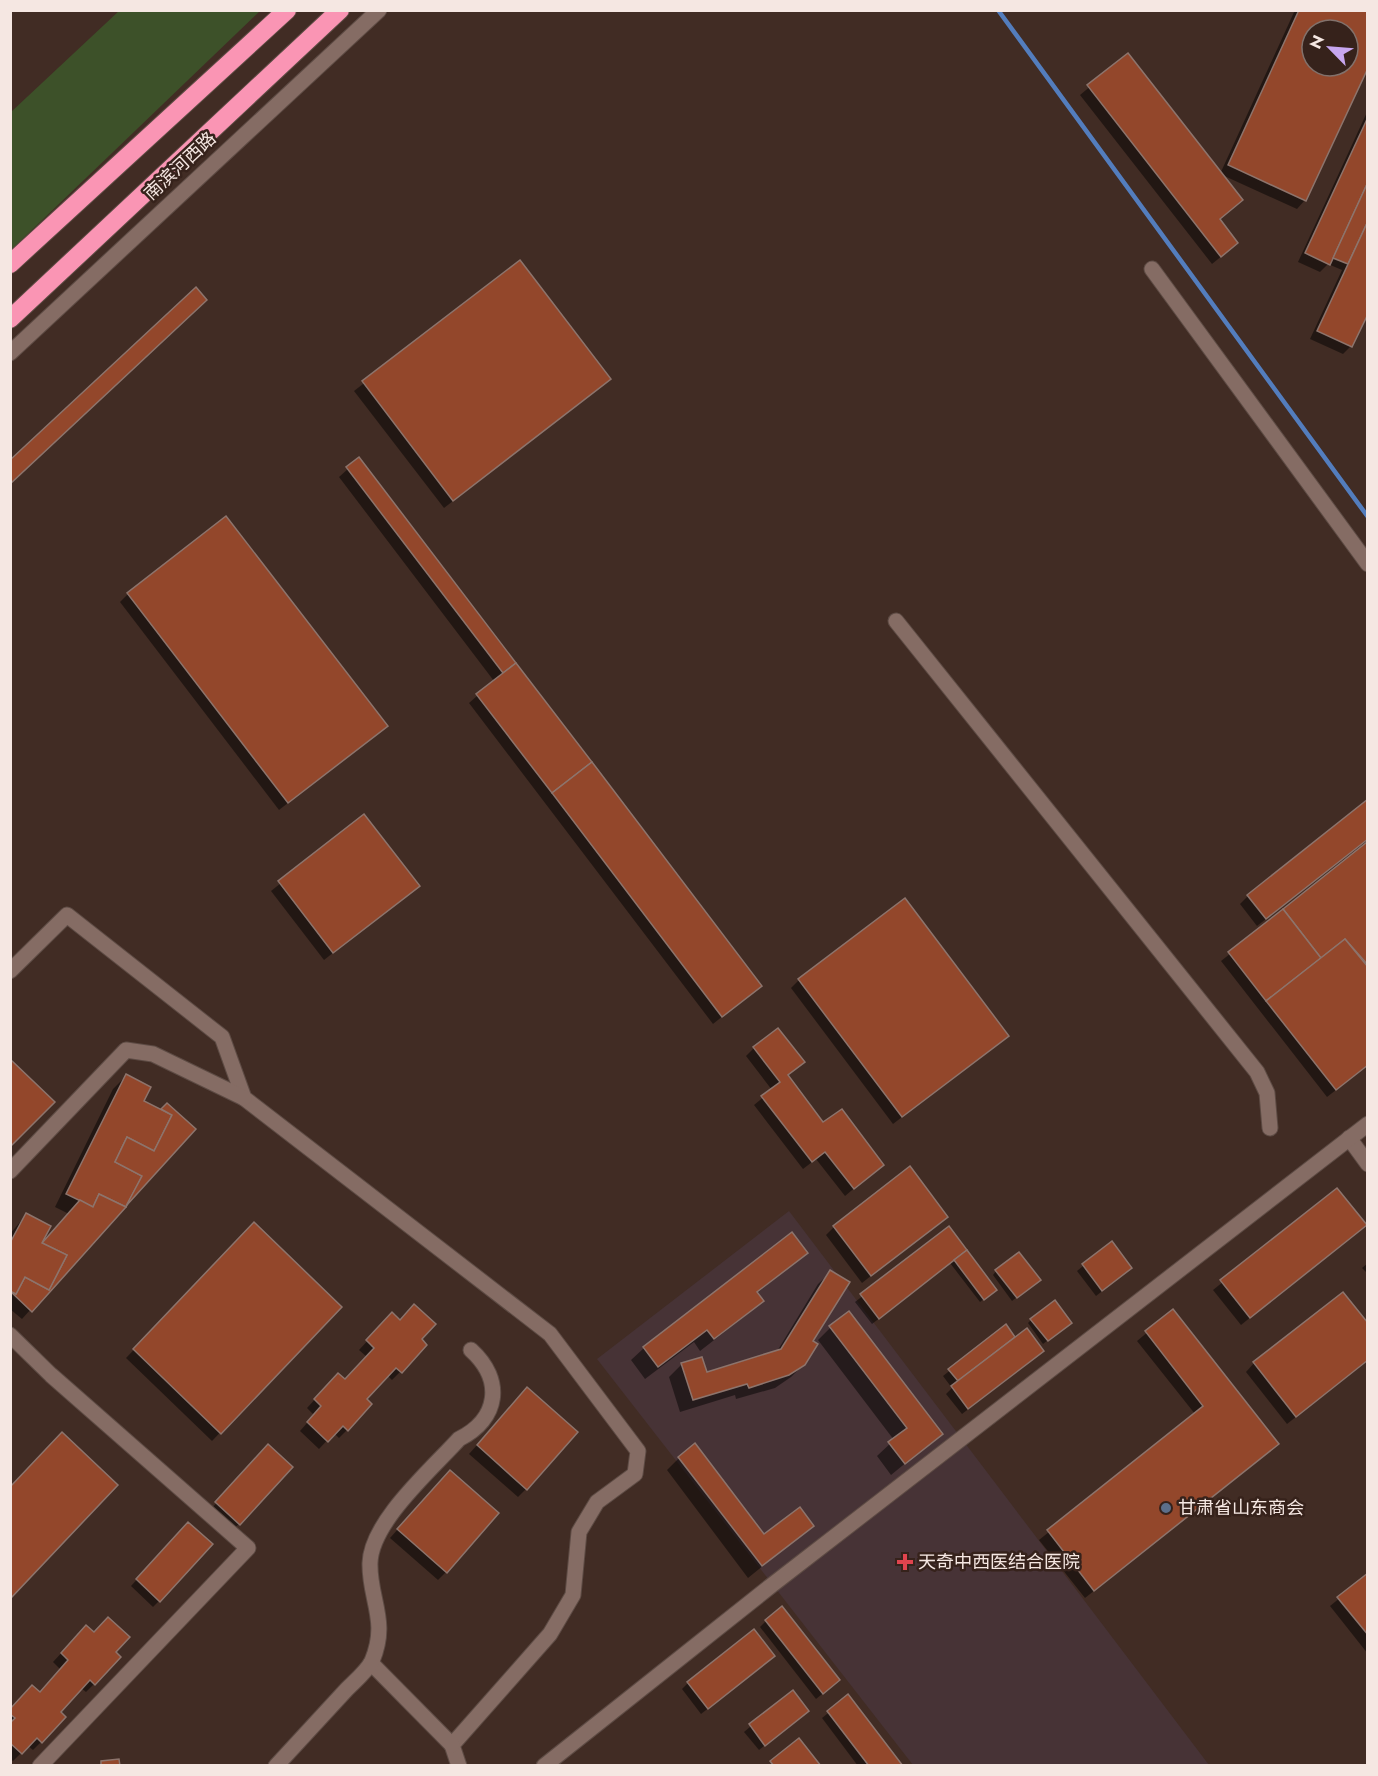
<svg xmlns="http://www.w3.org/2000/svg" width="1378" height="1776" font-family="Jost,'Noto Sans SC',sans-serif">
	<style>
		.medical { fill: #473336 }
		.green { fill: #3d5129 }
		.shadow { fill: #0007; fill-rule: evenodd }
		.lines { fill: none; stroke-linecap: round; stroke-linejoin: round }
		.stream { stroke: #537dbd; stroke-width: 4.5 }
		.building { fill: #93472b; stroke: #8d746c; stroke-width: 1.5; fill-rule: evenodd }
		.minor-casing { stroke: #5d4b44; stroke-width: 17 }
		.highway-casing { stroke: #5d4b44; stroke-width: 20 }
		.minor { stroke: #856c64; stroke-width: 15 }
		.highway { stroke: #fa95b4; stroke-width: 18 }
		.service-dot { fill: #5c6f8a; stroke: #36221b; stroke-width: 2 }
		.health-dot { fill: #e0444e; stroke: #36221b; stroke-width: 2 }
		.labels { text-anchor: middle; stroke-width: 5; stroke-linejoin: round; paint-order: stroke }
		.street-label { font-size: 18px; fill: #f5e7e2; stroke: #36221b }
		.poi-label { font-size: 18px; fill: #f5e7e2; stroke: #36221b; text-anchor: start }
	</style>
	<rect width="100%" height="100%" fill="#412c24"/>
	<polygon class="medical" points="789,1211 1209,1765 913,1765 597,1359"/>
	<polygon class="green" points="120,10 260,11 11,250 11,112"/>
	<g class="shadow">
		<path d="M1295,10H1368L1305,200L1297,209L1220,174L1241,200L1219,220L1228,251L1212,264L1080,95L1128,55L1220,174ZM1312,30H1348V66H1312Z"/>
		<polygon points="1368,110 1368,310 1351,346 1343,354 1310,339 1342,270 1328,264 1320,272 1298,262"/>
		<polygon points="519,262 609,379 444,508 354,391"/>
		<polygon points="359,459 760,986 713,1024 469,703 494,681 339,477"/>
		<polygon points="128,594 386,726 279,810 120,602"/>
		<polygon points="364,817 418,886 324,960 271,891"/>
		<polygon points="1368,839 1257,926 1240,904 1248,896"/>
		<polygon points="1368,844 1368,965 1365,967 1368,1065 1327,1097 1221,961"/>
		<polygon points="799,980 1007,1036 893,1124 791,988"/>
		<polygon points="754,1048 803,1062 787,1077 823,1124 882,1165 845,1196 816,1159 803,1169 754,1105 772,1090 746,1056"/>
		<polygon points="126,1076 142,1101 161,1111 167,1105 194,1129 22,1319 10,1309 10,1234 26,1215 40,1246 69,1214 55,1207 113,1089"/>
		<polygon points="1337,1190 1365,1225 1241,1325 1213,1290"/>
		<polygon points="946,1216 862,1283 826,1235 834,1227"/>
		<polygon points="254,1224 340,1307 212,1441 126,1358"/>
		<polygon points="948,1229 991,1293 980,1302 950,1263 872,1324 855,1302"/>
		<polygon points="1111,1243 1124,1274 1096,1296 1077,1271"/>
		<polygon points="806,1253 756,1294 762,1301 749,1313 700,1351 694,1342 645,1379 631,1360 644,1348"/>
		<polygon points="1368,1263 1368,1274 1362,1268"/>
		<polygon points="996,1271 1035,1283 1012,1301 993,1275"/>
		<polygon points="831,1272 804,1364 791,1377 775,1388 736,1399 735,1395 680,1412 669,1377 682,1364 706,1374 776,1353 818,1284"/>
		<polygon points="1173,1311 1269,1452 1085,1598 1039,1540 1195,1414 1137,1341"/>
		<polygon points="1031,1320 1066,1326 1043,1344 1028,1323"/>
		<polygon points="384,1323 420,1340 400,1372 392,1380 387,1375 365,1399 347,1430 339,1438 334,1433 319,1449 300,1431 314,1415 307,1408 330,1383 345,1381 367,1357 359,1350"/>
		<polygon points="1005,1327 1015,1339 1037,1356 962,1414 946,1394 952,1388 943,1376"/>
		<polygon points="830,1328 941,1434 891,1475 877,1456 894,1440 818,1340"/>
		<polygon points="1368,1360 1287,1424 1246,1372 1254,1363"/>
		<polygon points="519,1398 526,1489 518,1497 469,1454"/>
		<polygon points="263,1452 239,1524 233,1529 211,1509"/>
		<polygon points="679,1458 764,1536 812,1526 748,1578 667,1470"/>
		<polygon points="442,1480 446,1572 438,1580 390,1538"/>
		<polygon points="182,1530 159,1601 153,1607 131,1586"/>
		<polygon points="1368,1575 1368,1654 1330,1606"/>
		<polygon points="766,1621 832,1686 816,1699 760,1627"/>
		<polygon points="78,1635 114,1652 94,1684 86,1692 81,1688 59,1712 64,1717 41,1742 33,1750 28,1746 13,1761 10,1759 10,1710 39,1694 61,1670 53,1662"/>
		<polygon points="767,1662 701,1714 682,1689 688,1683"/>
		<polygon points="792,1692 807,1711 759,1750 744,1732"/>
		<polygon points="848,1697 901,1766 858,1766 822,1718"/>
	</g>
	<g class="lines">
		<polyline class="stream" points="998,10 1368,517"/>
	</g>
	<g class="building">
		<path d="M1299,10H1368V68L1306,201L1228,165ZM1312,30H1348V66H1312Z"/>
		<polygon points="1128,53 1243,200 1220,219 1238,243 1221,257 1087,85"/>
		<polygon points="1368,117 1368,182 1330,265 1305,253"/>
		<polygon points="1368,182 1368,221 1348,264 1333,258"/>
		<polygon points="1368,221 1368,314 1352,347 1317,331"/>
		<polygon points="520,260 611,379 453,501 362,381"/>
		<polygon points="196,287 207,300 10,484 10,460"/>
		<polygon points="359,457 516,663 503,673 346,467"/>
		<polygon points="226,516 388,726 288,803 127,593"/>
		<polygon points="516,663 592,762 552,793 476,694"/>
		<polygon points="592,762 762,986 722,1017 552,793"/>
		<polygon points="1368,799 1368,839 1266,919 1247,895"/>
		<polygon points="364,814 420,886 333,953 278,881"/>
		<polygon points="1367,842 1368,965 1345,939 1321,958 1283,909"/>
		<polygon points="905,898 1009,1036 902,1117 798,979"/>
		<polygon points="1283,909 1321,958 1266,1001 1228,952"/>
		<polygon points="1345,939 1368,967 1368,1065 1336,1090 1266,1001"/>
		<polygon points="778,1028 805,1062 788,1075 823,1122 842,1109 884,1165 854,1189 825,1152 812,1162 761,1096 780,1082 753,1047"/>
		<polygon points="10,1059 55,1102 10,1147"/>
		<polygon points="126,1074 151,1087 144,1101 172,1115 154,1151 127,1137 115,1162 142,1176 126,1207 99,1194 93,1207 66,1194"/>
		<polygon points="167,1103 196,1129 126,1206 142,1176 115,1162 127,1137 154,1151 172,1115 161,1109"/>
		<polygon points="910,1166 948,1217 871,1276 833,1226"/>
		<polygon points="1337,1188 1367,1225 1250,1318 1220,1280"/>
		<polygon points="99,1194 126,1207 32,1312 10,1291 16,1294 25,1277 49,1290 67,1255 42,1243 80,1200 93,1207"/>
		<polygon points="26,1213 51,1226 42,1243 67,1255 49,1290 25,1277 16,1294 10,1291 10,1243"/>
		<polygon points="254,1222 342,1307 221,1434 133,1349"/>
		<polygon points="949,1226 967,1250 879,1319 860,1294"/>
		<polygon points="792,1232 808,1253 757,1292 764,1301 714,1339 707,1330 658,1367 643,1347"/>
		<polygon points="1112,1241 1132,1268 1102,1291 1082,1264"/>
		<polygon points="967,1250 997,1290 984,1300 954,1260"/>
		<polygon points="1019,1252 1041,1280 1017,1298 995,1270"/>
		<polygon points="830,1270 850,1282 813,1341 818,1344 805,1365 789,1375 749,1388 747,1384 693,1400 681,1363 702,1357 707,1372 781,1349"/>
		<polygon points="1343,1292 1368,1323 1368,1360 1296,1417 1253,1362"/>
		<polygon points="1055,1300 1072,1323 1048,1341 1030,1319"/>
		<polygon points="414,1304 436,1324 422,1339 427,1345 402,1373 396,1368 367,1399 372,1404 348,1431 343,1426 328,1442 307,1422 321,1406 314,1399 338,1373 345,1379 374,1348 366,1340 392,1312 400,1320"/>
		<polygon points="1173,1309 1279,1444 1094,1591 1047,1530 1203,1406 1145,1331"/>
		<polygon points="849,1311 943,1434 905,1464 888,1442 907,1428 829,1326"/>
		<polygon points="1006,1324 1015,1337 958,1381 948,1369"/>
		<polygon points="1027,1328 1044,1351 968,1409 951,1386"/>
		<polygon points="527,1387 578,1432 527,1490 477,1445"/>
		<polygon points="62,1432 118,1485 10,1599 10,1487"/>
		<polygon points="695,1443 764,1534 800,1507 814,1526 762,1566 678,1457"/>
		<polygon points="268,1444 293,1467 240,1525 215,1502"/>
		<polygon points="450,1470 499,1513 447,1573 397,1529"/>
		<polygon points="188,1522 213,1544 160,1602 136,1579"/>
		<polygon points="1368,1573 1368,1635 1337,1597"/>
		<polygon points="782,1606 840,1680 823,1694 765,1620"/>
		<polygon points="108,1617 130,1637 116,1652 121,1657 95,1685 90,1680 61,1712 66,1717 42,1743 37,1738 22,1754 10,1743 10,1723 15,1718 10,1714 10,1709 32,1685 40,1692 68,1660 61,1653 86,1625 94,1632"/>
		<polygon points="754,1629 775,1656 708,1709 687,1682"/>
		<polygon points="793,1690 809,1711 765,1746 749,1724"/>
		<polygon points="848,1694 903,1766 869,1766 827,1711"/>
		<polygon points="799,1738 821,1766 774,1766 770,1761"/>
		<polygon points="119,1759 120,1766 101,1766 101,1761"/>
	</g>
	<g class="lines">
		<g class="minor-casing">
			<g id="minor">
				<polyline points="1152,269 1368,564"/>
				<polyline points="10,353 379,10"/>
				<polyline points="896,621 1257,1072 1267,1093 1270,1128"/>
				<polyline points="10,971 67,915 222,1037 244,1098 550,1334 638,1451 635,1474 597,1502 579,1532 573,1595 550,1634 452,1745 459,1766"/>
				<polyline points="1349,1138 1368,1164"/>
				<polyline points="10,1171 126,1050 153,1054 244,1098"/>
				<polyline points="10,1335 51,1375 248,1548 40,1766"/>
				<polyline points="371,1663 452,1745"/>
				<path d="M276,1766C300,1740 324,1714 347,1689C355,1681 367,1671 372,1661C389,1621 369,1599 370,1563C371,1522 431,1470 459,1439C499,1419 504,1380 471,1350"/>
				<polyline points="544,1766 772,1585 1368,1124"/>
			</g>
		</g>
		<g class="highway-casing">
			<g id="highway">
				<polyline points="10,264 287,10"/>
				<polyline points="10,319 340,10"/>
			</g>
		</g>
		<use href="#minor" class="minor"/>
		<use href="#highway" class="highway"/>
	</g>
	<circle class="service-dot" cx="1166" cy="1508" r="6"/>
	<path class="health-dot" d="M902 1553h6v6h6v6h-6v6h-6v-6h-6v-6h6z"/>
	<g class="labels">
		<g class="street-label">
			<text transform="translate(180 166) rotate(-43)" y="6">南滨河西路</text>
		</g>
		<g class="poi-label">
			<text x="1178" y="1514">甘肃省山东商会</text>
			<text x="918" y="1568">天奇中西医结合医院</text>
		</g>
	</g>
	<rect width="1378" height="1776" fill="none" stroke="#f5e7e2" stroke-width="24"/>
	<g transform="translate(1330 48) rotate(295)"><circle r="28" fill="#36221b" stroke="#82716b" stroke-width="1.5"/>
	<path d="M0-4.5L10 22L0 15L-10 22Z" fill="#c7a6ef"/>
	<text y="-9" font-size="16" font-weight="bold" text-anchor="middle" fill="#f5e7e2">N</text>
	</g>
</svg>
